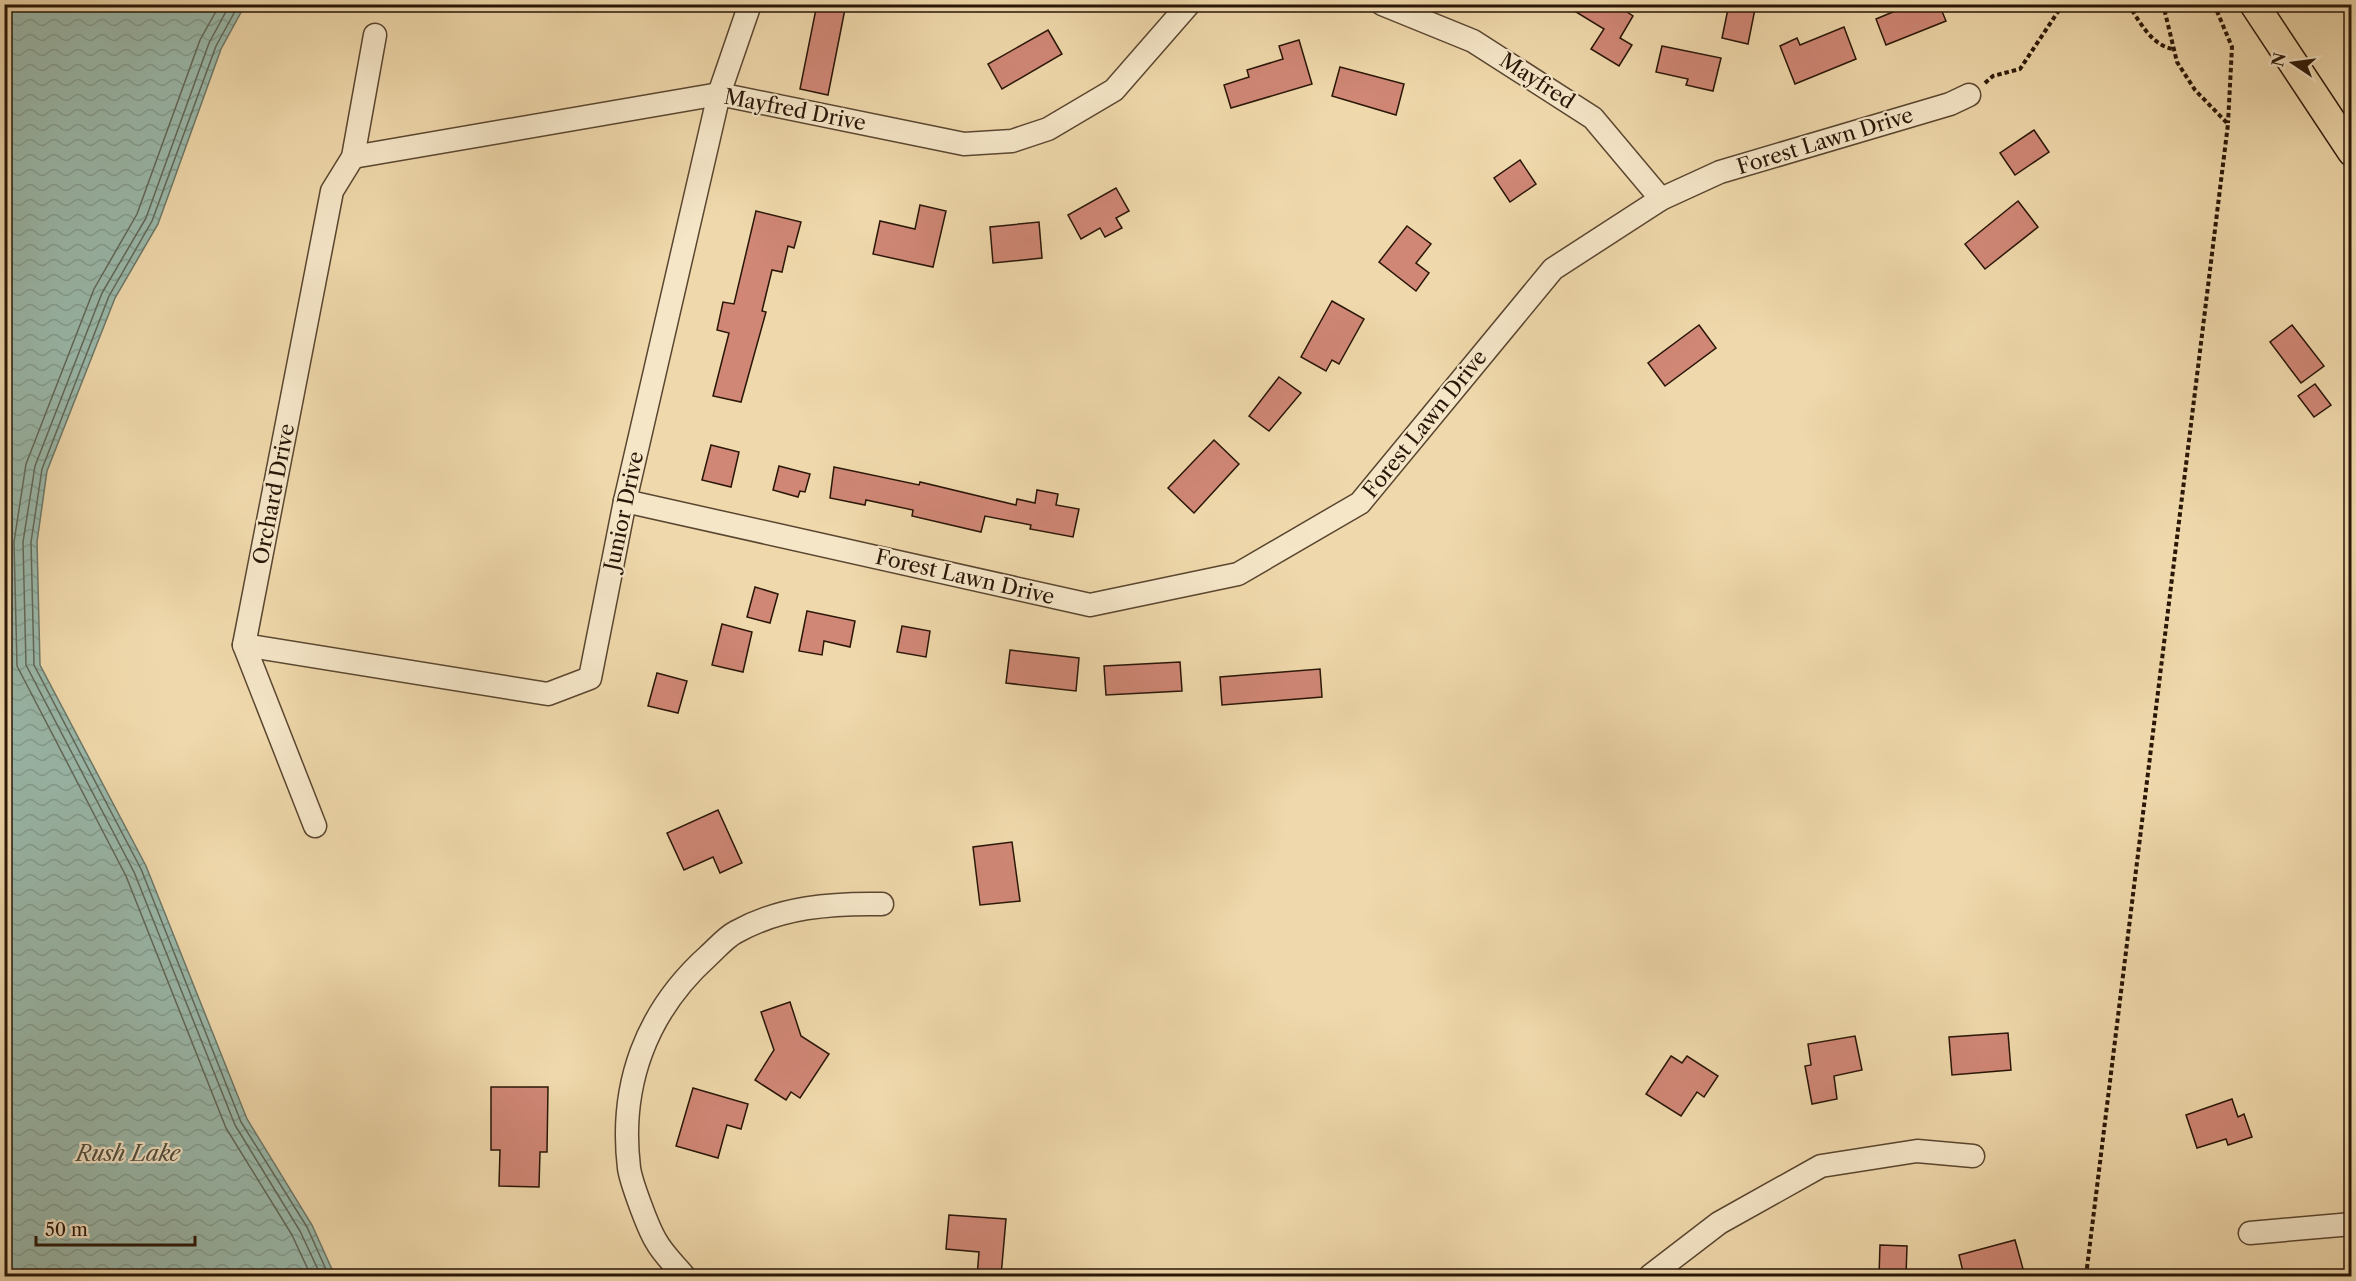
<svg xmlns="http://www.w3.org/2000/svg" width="2356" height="1281" font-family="'Libre Caslon Text',serif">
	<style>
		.water { fill: url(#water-waves); stroke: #6d7869; stroke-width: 1.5 }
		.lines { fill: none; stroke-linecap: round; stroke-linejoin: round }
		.shore { stroke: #626859; stroke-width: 1.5 }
		.building { fill: #d08776; stroke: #291607; stroke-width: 1.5 }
		.minor-casing { stroke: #5a4630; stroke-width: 25 }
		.major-casing { stroke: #291607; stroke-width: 31 }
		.path { stroke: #291607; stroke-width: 4; stroke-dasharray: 4.5 3; stroke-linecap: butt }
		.minor { stroke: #f5e6c8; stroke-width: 22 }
		.major { stroke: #efd8ab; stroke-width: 28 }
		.labels { text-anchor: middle; stroke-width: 4.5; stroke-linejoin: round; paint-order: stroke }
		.street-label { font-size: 21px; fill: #291607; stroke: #f5e6c8 }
		.water-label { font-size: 22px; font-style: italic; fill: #514f40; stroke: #f5e6c8 }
	</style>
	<defs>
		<pattern id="water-waves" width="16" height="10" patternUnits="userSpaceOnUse" patternTransform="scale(1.5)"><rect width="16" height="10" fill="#9ab9ab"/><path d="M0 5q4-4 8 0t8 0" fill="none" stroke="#859e92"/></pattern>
	</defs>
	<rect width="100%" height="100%" fill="#efd8ab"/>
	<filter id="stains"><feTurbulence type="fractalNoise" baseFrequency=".00333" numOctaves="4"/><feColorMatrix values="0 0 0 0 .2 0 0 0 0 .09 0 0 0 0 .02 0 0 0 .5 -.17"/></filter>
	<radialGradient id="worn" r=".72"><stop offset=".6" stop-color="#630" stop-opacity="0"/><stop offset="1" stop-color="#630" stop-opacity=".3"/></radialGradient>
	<polygon class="water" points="5,4 245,5 221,49 158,224 115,298 47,471 37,542 40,665 146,866 247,1119 312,1225 335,1276 5,1276"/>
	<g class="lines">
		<g class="shore">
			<polyline points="220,4 200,40 137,214 94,289 26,464 14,542 17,666 126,876 226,1128 292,1235 311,1276"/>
			<polyline points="230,4 209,43 146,218 102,293 35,466 23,542 26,665 134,872 235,1125 300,1231 321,1276"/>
			<polyline points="239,4 216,46 152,221 109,296 42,469 31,542 34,665 141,869 241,1122 307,1227 329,1276"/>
		</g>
	</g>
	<g class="building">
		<polygon points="817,4 846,4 828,95 800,89"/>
		<polygon points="1563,4 1615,4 1633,16 1620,38 1632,45 1619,66 1591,49 1604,29"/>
		<polygon points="1729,4 1756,4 1748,44 1722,38"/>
		<polygon points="1912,4 1939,4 1946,21 1886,45 1876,19"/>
		<polygon points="1844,27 1856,59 1795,84 1780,46 1797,38 1800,45"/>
		<polygon points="1048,30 1062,54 1002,89 988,64"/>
		<polygon points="1299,40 1312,84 1231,108 1224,85 1249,77 1247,70 1283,59 1279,46"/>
		<polygon points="1662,46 1721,58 1713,91 1686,85 1688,79 1656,72"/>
		<polygon points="1340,67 1404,84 1396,115 1332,96"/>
		<polygon points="2034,130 2049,152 2015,175 2000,153"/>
		<polygon points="1520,160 1536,184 1510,202 1494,178"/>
		<polygon points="1116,188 1129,211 1116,218 1122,228 1105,237 1100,228 1081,239 1068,215"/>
		<polygon points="2018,201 2038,227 1985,269 1965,244"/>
		<polygon points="920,205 946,211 933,267 873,254 880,221 915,229"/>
		<polygon points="756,211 801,222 794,248 788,246 782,272 772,270 762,311 766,312 741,402 713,396 729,333 717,330 723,302 734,304"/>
		<polygon points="1039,222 1042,258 993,263 990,227"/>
		<polygon points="1407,226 1431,244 1416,263 1429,273 1416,291 1379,262"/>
		<polygon points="1332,301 1364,319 1339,364 1332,360 1326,371 1301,357"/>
		<polygon points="1699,325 1716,348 1665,386 1648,363"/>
		<polygon points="2292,325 2324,366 2301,383 2270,342"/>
		<polygon points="1279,377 1301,393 1269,431 1249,416"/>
		<polygon points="2315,384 2331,405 2314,417 2298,396"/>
		<polygon points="1214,440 1239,464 1194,513 1168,488"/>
		<polygon points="711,445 739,452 731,487 702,480"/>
		<polygon points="779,466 810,474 805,492 800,491 798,497 773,490"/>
		<polygon points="834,467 919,485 920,482 1016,505 1017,499 1035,503 1037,490 1058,494 1056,505 1079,509 1073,537 1030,529 1031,525 985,516 981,532 912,516 913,510 866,500 865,505 830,498"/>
		<polygon points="755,587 778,594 770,623 747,617"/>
		<polygon points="807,611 855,621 850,647 824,641 822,655 799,651"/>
		<polygon points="722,624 752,632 743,672 712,665"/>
		<polygon points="902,626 930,631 926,657 897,652"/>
		<polygon points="1010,650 1079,658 1076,691 1006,683"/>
		<polygon points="1180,662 1182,691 1106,695 1104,666"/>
		<polygon points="1320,669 1322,697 1222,705 1220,677"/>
		<polygon points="657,673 687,681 678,713 648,706"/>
		<polygon points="718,810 742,863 720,873 713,857 684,870 667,833"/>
		<polygon points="1012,842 1020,901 980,905 973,847"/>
		<polygon points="790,1002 801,1036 829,1054 800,1098 791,1092 786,1100 755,1080 774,1050 761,1012"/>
		<polygon points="2008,1033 2011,1070 1952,1075 1949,1037"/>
		<polygon points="1855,1036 1862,1070 1834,1076 1837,1099 1812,1104 1805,1066 1811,1065 1808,1044"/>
		<polygon points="1671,1056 1682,1063 1687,1056 1718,1076 1704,1097 1697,1092 1681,1116 1646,1094"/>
		<polygon points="491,1087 548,1087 547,1152 540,1152 539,1187 499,1186 500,1150 491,1150"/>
		<polygon points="693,1088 748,1104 741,1129 727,1125 718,1158 676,1146"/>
		<polygon points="2232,1099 2238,1117 2244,1114 2252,1137 2228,1145 2226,1139 2197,1148 2186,1115"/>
		<polygon points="949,1215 1006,1219 1001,1276 977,1276 979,1252 946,1249"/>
		<polygon points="2015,1240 2025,1276 1964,1276 1959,1255"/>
		<polygon points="1880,1245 1907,1246 1906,1276 1879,1276"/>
	</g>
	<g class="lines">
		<g class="minor-casing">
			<g id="minor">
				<polyline points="1382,4 1473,41 1593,118 1661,199"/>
				<polyline points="353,157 719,94 964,144 1012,141 1048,129 1114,90 1189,4"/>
				<polyline points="625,501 1090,605 1238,574 1360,503 1553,269 1661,199 1720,172 1950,104 1969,95"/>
				<polyline points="244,645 548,694 590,678 625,501 719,94 750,4"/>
				<polyline points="315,826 244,645 332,191 353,157 375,35"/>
				<polyline points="2250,1233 2352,1224"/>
				<path d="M684,1276C675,1265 663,1254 656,1241C648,1228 631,1182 629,1168C619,1085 646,1012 708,956C717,948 726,937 736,932C781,907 831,903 882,904"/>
				<polyline points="1650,1276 1719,1223 1821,1166 1917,1151 1973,1156"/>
			</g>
		</g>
		<g class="major-casing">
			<polyline id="major" points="2254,4 2352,152"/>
		</g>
		<g class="path">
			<path d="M2128,4C2140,22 2151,45 2173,49"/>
			<polyline points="2214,4 2232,47 2228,123"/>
			<polyline points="1985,83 1993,76 2020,69 2063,4"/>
			<polyline points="2086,1276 2228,124 2195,90 2177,62 2163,4"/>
		</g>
		<use href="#minor" class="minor"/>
		<use href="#major" class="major"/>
	</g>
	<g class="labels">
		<g class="street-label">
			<text transform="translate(1537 81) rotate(33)" y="7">Mayfred</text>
			<text transform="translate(795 110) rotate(11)" y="7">Mayfred Drive</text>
			<text transform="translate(1825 141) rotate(-17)" y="7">Forest Lawn Drive</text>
			<text transform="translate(1425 424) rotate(-51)" y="7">Forest Lawn Drive</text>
			<text transform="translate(274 494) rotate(-79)" y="7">Orchard Drive</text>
			<text transform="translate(624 511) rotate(-78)" y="7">Junior Drive</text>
			<text transform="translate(965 577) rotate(13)" y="7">Forest Lawn Drive</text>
		</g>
		<g class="water-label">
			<text x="128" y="1161">Rush Lake</text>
		</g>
	</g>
	<rect width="2356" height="1281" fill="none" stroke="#efd8ab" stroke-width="24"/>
	<rect x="6" y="6" width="2344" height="1269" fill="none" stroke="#291607" stroke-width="3"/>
	<rect x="12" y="12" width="2332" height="1257" fill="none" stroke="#291607" stroke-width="1.5"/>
	<g transform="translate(2293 63) rotate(283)" stroke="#f5e6c8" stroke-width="4.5" paint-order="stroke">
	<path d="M0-4.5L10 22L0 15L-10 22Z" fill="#291607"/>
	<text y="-9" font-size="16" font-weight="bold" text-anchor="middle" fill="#291607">N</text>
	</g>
	<path d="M36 1236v9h159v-9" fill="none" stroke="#291607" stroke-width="3"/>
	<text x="45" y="1236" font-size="18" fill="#291607" stroke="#f5e6c8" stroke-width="4.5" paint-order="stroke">50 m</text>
	<rect width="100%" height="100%" filter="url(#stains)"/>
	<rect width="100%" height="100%" fill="url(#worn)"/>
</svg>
